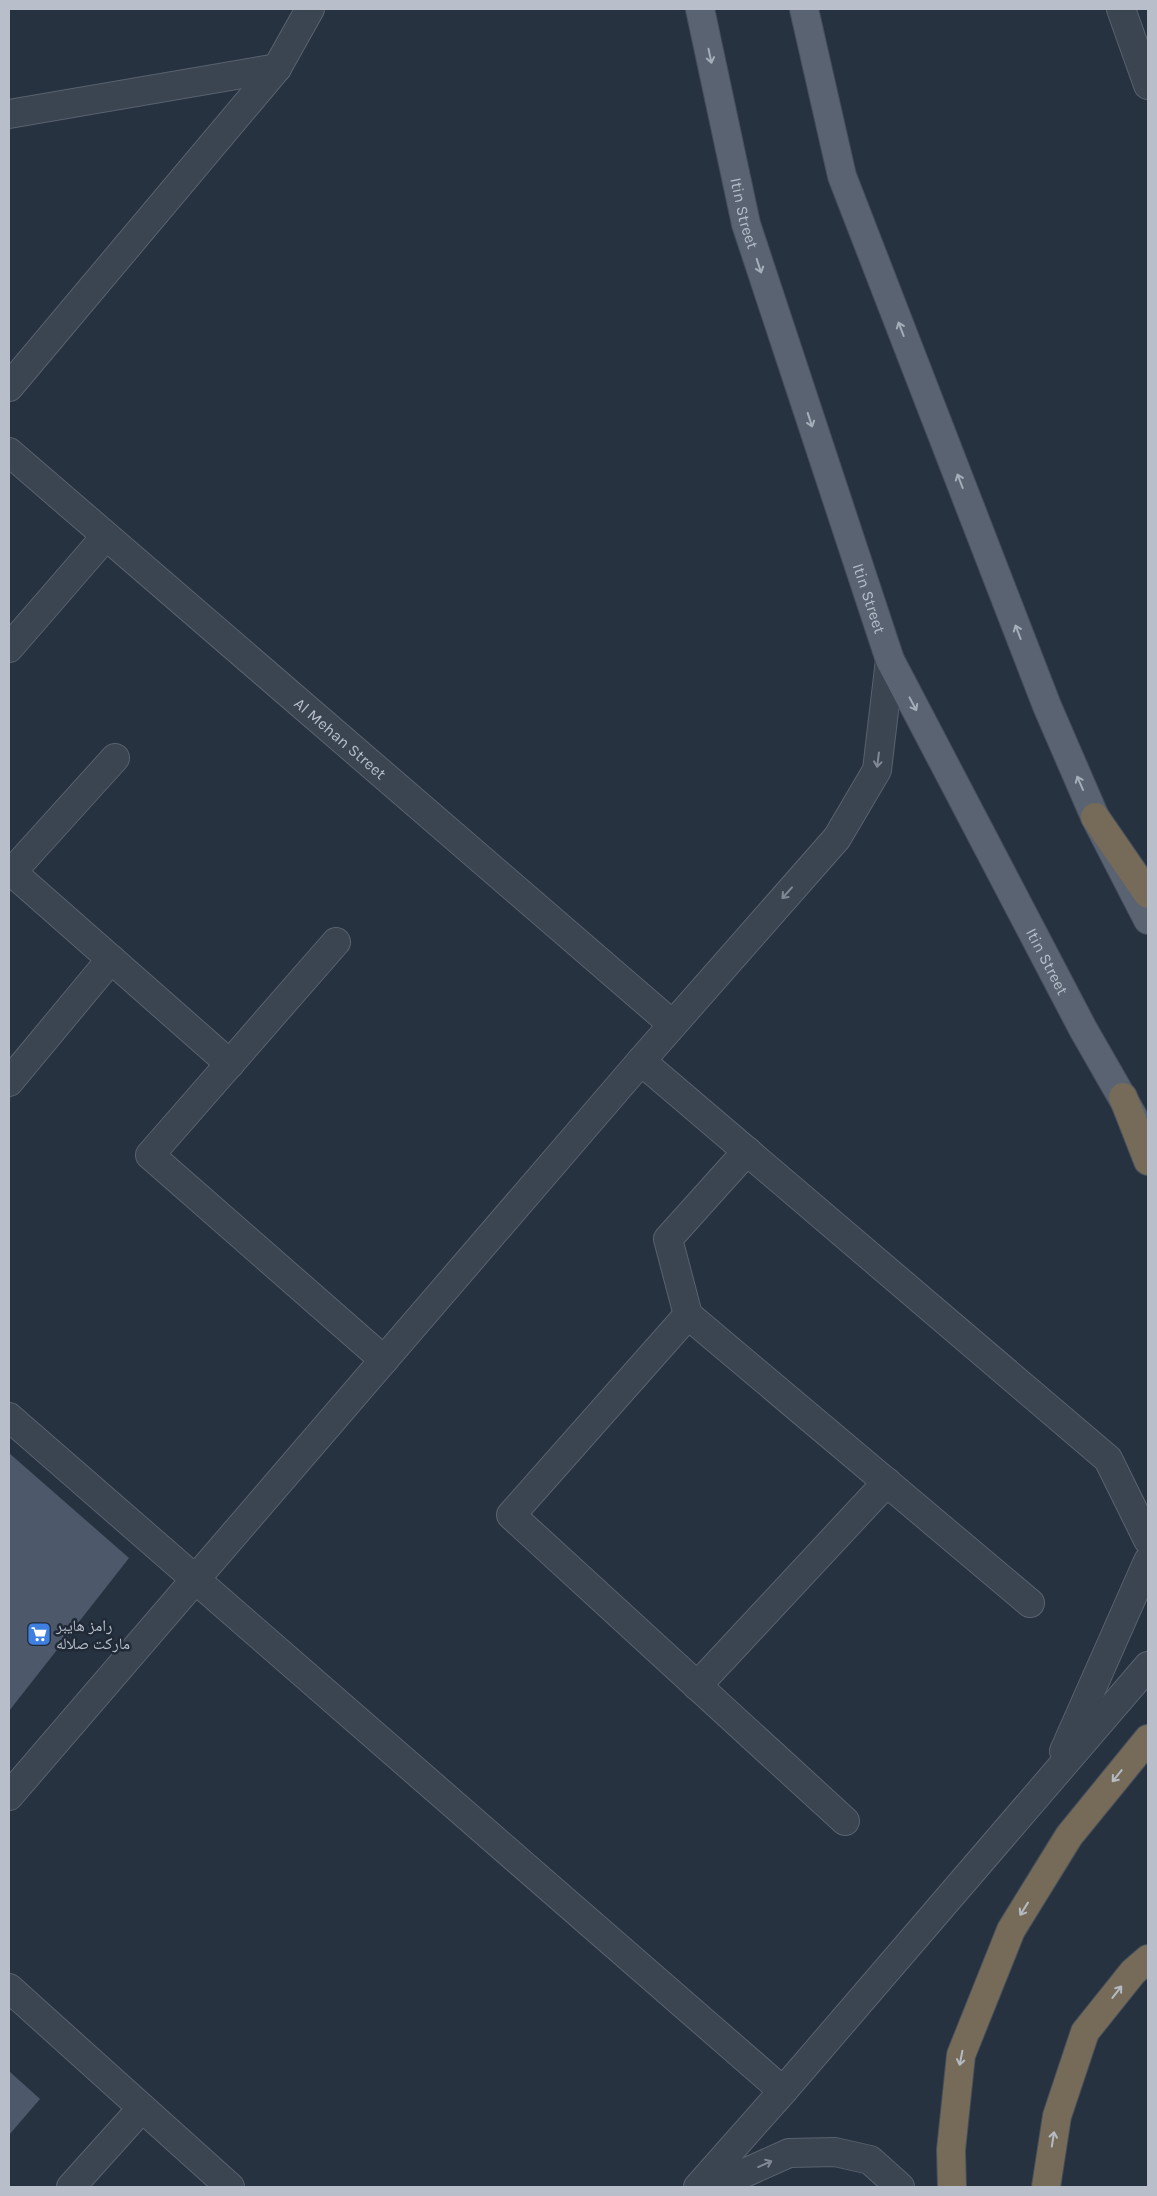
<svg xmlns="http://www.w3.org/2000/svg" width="1157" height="2196" font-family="Karla,'Noto Naskh Arabic',sans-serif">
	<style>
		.building { fill: #4d596a }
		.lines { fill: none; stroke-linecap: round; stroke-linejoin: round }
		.minor-casing { stroke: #59626e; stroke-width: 30 }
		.major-casing { stroke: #454d5a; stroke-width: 30 }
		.highway-casing { stroke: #464f5b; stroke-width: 30 }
		.minor { stroke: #3b4451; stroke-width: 28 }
		.major { stroke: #596371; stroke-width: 28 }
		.highway { stroke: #766b58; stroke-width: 28 }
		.oneway { stroke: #a5adb9 }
		.oneway2 { stroke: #808894 }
		.oneway3 { stroke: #b5bbc5 }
		.labels { text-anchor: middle; stroke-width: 5; stroke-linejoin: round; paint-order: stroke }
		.street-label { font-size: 16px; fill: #b8bfcb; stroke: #202936 }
		.poi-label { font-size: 16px; fill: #b8bfcb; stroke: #202936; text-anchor: start }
	</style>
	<rect width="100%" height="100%" fill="#273241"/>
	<g class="building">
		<polygon points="9,1453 129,1558 9,1711"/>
		<polygon points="9,2071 40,2099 9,2135"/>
	</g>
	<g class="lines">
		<g class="minor-casing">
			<g id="minor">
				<polyline points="1121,9 1148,85"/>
				<polyline points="9,114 277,68"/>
				<polyline points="9,387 277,68 310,9"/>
				<path id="s1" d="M9,452L672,1024"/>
				<polyline points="9,648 106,536"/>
				<polyline points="115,758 12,872 230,1064"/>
				<polyline points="336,942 150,1155 384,1360"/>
				<polyline points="641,1061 1108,1459 1148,1540"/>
				<polyline points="9,1082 111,959"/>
				<polyline points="747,1151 668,1239 688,1315 1030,1603"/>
				<polyline points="688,1315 511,1515 845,1821"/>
				<polyline points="9,1417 783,2091"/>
				<polyline points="697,1686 887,1482"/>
				<polyline points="1064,1751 1148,1561"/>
				<polyline points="9,1796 641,1061 837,838 877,770 890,660"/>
				<polyline points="9,1988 230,2187"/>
				<polyline points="71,2187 142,2108"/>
				<polyline points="698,2187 783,2091 1148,1666"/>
				<polyline points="723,2187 740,2175 789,2153 835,2152 870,2160 900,2187"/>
			</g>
		</g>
		<g class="major-casing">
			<g id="major">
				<path id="s2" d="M700,9L746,224L890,660L1083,1029L1134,1118"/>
				<polyline points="804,9 842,176 1047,706 1095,817 1148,920"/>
			</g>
		</g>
		<g class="highway-casing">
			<g id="highway">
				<polyline points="1095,817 1148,894"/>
				<polyline points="1123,1097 1148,1161"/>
				<polyline points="952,2187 951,2150 961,2055 1011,1930 1069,1836 1148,1739"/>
				<polyline points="1046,2187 1057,2116 1085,2032 1133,1972 1148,1959"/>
			</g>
		</g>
		<use href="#minor" class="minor"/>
		<use href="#major" class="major"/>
		<use href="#highway" class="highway"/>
	</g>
	<defs><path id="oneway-shaft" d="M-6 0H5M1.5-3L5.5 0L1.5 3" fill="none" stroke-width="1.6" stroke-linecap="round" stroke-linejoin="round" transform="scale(1.25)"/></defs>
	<g class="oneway">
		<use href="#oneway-shaft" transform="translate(710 56) rotate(78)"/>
		<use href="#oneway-shaft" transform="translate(759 266) rotate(72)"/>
		<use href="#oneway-shaft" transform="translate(901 329) rotate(-111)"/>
		<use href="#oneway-shaft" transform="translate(810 420) rotate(72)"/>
		<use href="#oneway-shaft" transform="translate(960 481) rotate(-111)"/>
		<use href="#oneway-shaft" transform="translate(1018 632) rotate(-111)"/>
		<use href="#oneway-shaft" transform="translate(913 704) rotate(62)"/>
		<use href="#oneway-shaft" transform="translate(1080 783) rotate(-114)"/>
	</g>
	<g class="oneway2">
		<use href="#oneway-shaft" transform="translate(878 760) rotate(97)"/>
		<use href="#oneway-shaft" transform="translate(787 893) rotate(132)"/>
		<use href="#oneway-shaft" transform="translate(765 2164) rotate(-24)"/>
	</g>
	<g class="oneway3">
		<use href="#oneway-shaft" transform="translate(1117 1776) rotate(129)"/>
		<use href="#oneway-shaft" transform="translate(1024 1909) rotate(122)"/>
		<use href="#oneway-shaft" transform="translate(1117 1992) rotate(-52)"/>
		<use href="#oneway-shaft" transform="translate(961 2058) rotate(101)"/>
		<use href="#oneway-shaft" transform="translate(1053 2139) rotate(-81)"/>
	</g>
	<defs>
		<g id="supermarket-square" transform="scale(1.25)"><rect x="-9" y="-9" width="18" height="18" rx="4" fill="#3f7fe0" stroke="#202936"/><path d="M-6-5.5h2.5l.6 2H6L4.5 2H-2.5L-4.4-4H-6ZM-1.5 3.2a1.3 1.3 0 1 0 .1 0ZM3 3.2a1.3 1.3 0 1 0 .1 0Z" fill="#fff"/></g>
	</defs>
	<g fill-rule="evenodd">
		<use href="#supermarket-square" x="39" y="1634"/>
	</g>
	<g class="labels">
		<g class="street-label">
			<text dy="6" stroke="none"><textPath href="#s2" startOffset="209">Itin Street</textPath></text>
			<text dy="6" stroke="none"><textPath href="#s2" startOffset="614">Itin Street</textPath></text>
			<text dy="6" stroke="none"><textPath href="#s1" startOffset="438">Al Mehan Street</textPath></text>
			<text dy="6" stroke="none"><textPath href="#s2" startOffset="1019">Itin Street</textPath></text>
		</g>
		<g class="poi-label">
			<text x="56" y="1631">رامز هايبر<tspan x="56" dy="18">ماركت صلاله</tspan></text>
		</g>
	</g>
	<rect width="1157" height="2196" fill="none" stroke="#b8bfcb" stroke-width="20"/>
</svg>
